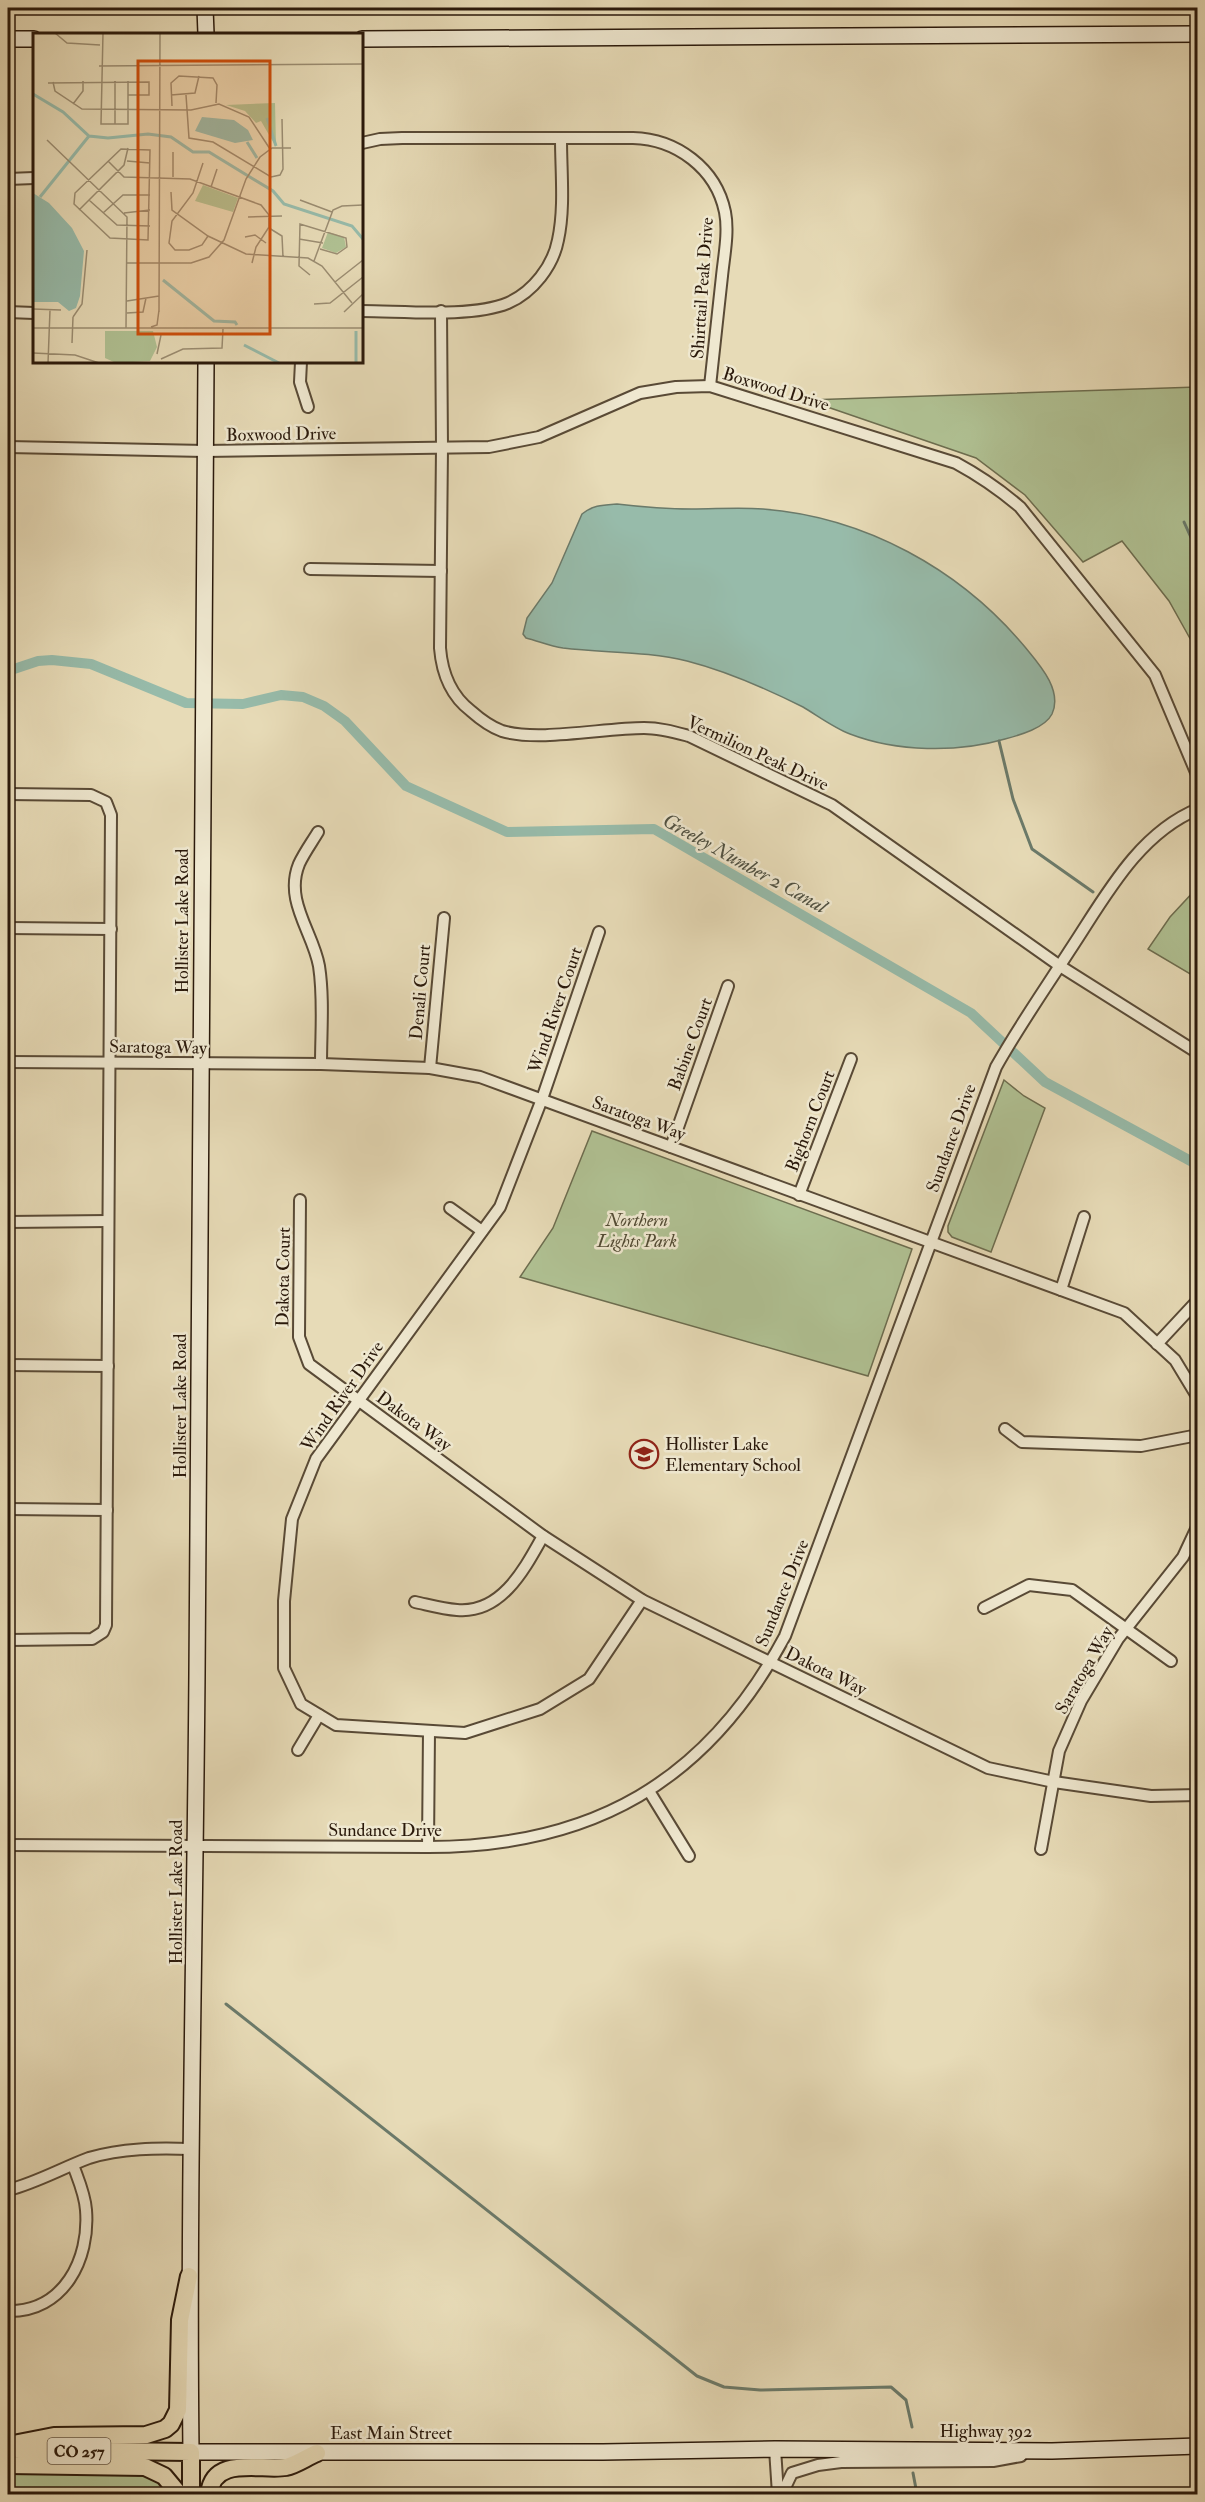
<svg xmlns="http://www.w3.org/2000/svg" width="1205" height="2502" font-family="'IM FELL Double Pica',serif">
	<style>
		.green { fill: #b0c193; stroke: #6d6d4f; stroke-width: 1.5 }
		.water { fill: #97bbaa; stroke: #6b7a6a; stroke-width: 1.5 }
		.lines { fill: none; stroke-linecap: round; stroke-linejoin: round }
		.stream { stroke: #6b7a6a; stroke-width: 3 }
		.canal { stroke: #97bbaa; stroke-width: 10 }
		.street-casing { stroke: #594a36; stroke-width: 14 }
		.secondary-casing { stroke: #2a190b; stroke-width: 18 }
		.primary-casing { stroke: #2a190b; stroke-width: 20 }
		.street { stroke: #efe8d0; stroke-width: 10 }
		.secondary { stroke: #efe8d0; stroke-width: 15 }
		.primary { stroke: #e7dbb7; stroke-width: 16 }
		.labels { text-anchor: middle; stroke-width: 5; stroke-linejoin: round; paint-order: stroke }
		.shield { fill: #efe8d0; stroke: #655746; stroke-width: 1.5 }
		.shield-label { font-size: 16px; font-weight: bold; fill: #2a190b }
		.street-label { font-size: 18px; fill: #2a190b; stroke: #efe8d0 }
		.park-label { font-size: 18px; font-style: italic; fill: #524b34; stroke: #efe8d0 }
		.poi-label { font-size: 18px; fill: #2a190b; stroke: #efe8d0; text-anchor: start }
		.water-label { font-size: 20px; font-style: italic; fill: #505243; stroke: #efe8d0 }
		.inset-river { fill: none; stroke: #97bbaa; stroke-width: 3 }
		.inset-road { fill: none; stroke: #9b8d72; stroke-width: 1.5 }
		.view { fill: #cc4f0c; fill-opacity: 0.15; stroke: #cc4f0c; stroke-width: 3 }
		.inset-edge { fill: none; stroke: #2a190b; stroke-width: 3 }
	</style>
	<rect width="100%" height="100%" fill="#e7dbb7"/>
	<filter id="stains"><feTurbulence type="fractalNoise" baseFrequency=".00333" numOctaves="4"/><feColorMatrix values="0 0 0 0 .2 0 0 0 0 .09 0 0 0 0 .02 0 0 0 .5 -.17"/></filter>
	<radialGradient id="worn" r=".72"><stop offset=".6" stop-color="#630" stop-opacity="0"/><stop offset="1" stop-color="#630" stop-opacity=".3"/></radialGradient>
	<g class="green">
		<polygon points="1197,387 1197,651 1169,601 1122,541 1083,562 1025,495 976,458 807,400"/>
		<polygon points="1197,888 1197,978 1148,949 1170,917"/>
		<polygon points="1004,1080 1024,1096 1045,1108 991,1252 952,1237 948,1232 948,1226"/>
		<polygon points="592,1131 912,1249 868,1376 520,1277 553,1228"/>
		<polygon points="8,2469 151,2474 173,2494 8,2494"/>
	</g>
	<path class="water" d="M617,504C642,507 667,509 692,509C716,509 739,507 763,509C865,517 960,569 1025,647C1039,664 1063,690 1052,714C1045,728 1020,735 1005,739C957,753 897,752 850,734C834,728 818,716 803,707C767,689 726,671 687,661C647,651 604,653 563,648C550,646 538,641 526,638L523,634L527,618L552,583L582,514C593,505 603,505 617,504Z"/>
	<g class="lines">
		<g class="stream">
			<polyline points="1184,522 1198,553"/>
			<polyline points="999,741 1013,799 1032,849 1093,892"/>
			<polyline points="226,2004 697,2376 724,2387 760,2390 891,2387 906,2400 912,2427"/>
			<polyline points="913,2473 917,2494"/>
		</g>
		<polyline class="canal" points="8,671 38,661 52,660 91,664 186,703 243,704 281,695 303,697 324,706 345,721 406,786 507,832 654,829 971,1013 1045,1082 1198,1165"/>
		<g class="street-casing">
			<g id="street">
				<path d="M362,143L380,139L402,138H633C676,139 716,168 725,212C729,232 724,256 722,276C718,313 714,349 710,386"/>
				<polyline points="8,179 34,178"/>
				<path d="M362,311C402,311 472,318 508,303C533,292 553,266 558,240C565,208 561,172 561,139"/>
				<path d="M441,311L442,448L440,648C442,673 450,695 471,711C480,719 491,727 502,731C538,742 604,728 644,728C660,728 674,732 689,736L832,805L1060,966L1198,1053"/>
				<polyline points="8,312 34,313"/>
				<polyline points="301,362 300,382 308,407"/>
				<path d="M8,447L205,451L489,447L539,437L640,393L676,387L710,386L956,463C980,476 999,489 1020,507L1155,675L1198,777"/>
				<polyline points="310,569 441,571"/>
				<polyline points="8,794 91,795 106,802 111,815 106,1625 103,1632 92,1639 8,1640"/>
				<path d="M318,832C312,842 304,853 299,864C284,901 313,932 319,966C324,998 321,1032 321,1064"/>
				<polyline points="8,928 111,929"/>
				<polyline points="599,932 542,1099 500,1207 316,1459 292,1519 284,1601 284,1668 301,1704 336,1725 465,1733 540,1709 589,1679 642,1600"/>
				<polyline points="8,1062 321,1064 430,1068 480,1077 1124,1313 1175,1360 1198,1398"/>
				<polyline points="430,1068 444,918"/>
				<polyline points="671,1147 728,986"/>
				<polyline points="799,1195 851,1059"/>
				<polyline points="300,1200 299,1337 309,1364 543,1536 642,1600 988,1768 1054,1782 1151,1796 1198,1795"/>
				<polyline points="450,1208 482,1231"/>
				<polyline points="8,1222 108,1221"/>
				<polyline points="1061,1290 1084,1217"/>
				<polyline points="1157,1344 1198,1300"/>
				<polyline points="8,1365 108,1366"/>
				<polyline points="1005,1429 1022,1442 1141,1446 1198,1435"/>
				<polyline points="8,1509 107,1510"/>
				<path d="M415,1602C429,1605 443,1609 457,1610C501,1614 524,1570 543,1536"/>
				<polyline points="984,1608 1029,1585 1072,1590 1171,1661"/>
				<polyline points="298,1750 319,1715"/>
				<polyline points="649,1791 689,1856"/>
				<path d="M8,1845L428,1847C592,1847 707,1782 785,1636L996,1067C1019,1026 1045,989 1070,950C1104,899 1137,834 1198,809"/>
				<polyline points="428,1847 429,1731"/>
				<polyline points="1041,1849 1059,1751 1081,1701 1118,1639 1183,1557 1198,1525"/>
				<path d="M8,2190C36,2183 62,2168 89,2158C122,2148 157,2148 190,2149"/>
				<path d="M8,2311C64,2312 90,2259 86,2210C85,2194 78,2179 73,2165"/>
				<polyline points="775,2449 778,2494"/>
				<polyline points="782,2494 792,2473 818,2465 841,2462 993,2461 1021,2456"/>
			</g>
		</g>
		<g class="secondary-casing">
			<g id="secondary">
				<polyline points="205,8 206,34"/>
				<polyline points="8,39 34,39"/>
				<polyline points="362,39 1198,34"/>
				<path d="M206,362C202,799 201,1237 197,1674C195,1934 188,2193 191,2452H603L775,2449L1052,2451L1198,2446"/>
			</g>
		</g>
		<g class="primary-casing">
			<g id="primary">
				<polyline points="8,2445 54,2436 146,2435 165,2429 171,2424 178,2410 180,2320 189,2276"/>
				<polyline points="19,2450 191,2452 191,2494"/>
				<polyline points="8,2465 145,2467 164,2476 179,2494"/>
				<path d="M209,2494C213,2455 261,2471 286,2467C296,2465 307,2457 317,2453"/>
			</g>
		</g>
		<use href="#street" class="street"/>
		<use href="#secondary" class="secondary"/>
		<use href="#primary" class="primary"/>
	</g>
	<defs>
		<g id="school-ring" transform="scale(1.5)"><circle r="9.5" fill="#efe8d0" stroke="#8f2418" stroke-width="1.5"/><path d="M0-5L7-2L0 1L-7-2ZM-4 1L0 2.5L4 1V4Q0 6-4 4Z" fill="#8f2418"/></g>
	</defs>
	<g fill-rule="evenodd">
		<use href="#school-ring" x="644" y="1454"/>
	</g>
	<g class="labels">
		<rect class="shield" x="47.5" y="2438" width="63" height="26" rx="4.5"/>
		<g class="shield-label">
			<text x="79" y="2457">CO 257</text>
		</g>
		<g class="street-label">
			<text transform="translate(702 288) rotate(-86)" y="6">Shirttail Peak Drive</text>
			<text transform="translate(776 389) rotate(17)" y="6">Boxwood Drive</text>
			<text transform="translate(281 434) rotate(-1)" y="6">Boxwood Drive</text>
			<text transform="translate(758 753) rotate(25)" y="6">Vermilion Peak Drive</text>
			<text transform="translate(182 921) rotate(-90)" y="6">Hollister Lake Road</text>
			<text transform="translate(420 992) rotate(-85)" y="6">Denali Court</text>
			<text transform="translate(555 1010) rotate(-71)" y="6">Wind River Court</text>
			<text transform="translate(690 1044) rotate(-70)" y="6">Babine Court</text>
			<text transform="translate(158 1047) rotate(1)" y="6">Saratoga Way</text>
			<text transform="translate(639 1118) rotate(20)" y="6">Saratoga Way</text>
			<text transform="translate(810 1121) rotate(-69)" y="6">Bighorn Court</text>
			<text transform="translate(951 1138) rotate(-70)" y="6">Sundance Drive</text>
			<text transform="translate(283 1277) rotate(-89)" y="6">Dakota Court</text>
			<text transform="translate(342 1396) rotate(-55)" y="6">Wind River Drive</text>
			<text transform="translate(180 1406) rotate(-90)" y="6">Hollister Lake Road</text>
			<text transform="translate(414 1421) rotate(36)" y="6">Dakota Way</text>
			<text transform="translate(782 1593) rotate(-68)" y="6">Sundance Drive</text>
			<text transform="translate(1084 1670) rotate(-60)" y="6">Saratoga Way</text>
			<text transform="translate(826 1671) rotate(26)" y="6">Dakota Way</text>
			<text x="385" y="1836">Sundance Drive</text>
			<text transform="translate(176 1892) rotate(-90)" y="6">Hollister Lake Road</text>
			<text x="986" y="2437">Highway 392</text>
			<text x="391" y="2439">East Main Street</text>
		</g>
		<g class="park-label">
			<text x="637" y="1226">Northern<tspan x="637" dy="21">Lights Park</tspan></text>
		</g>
		<g class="poi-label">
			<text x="665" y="1450">Hollister Lake<tspan x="665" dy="21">Elementary School</tspan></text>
		</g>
		<g class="water-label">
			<text transform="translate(745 863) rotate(29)" y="7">Greeley Number 2 Canal</text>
		</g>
	</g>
	<g transform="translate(33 33)">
		<rect width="330" height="330" fill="#e7dbb7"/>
		<path d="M242,70L243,114L228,88L223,90L212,78L193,72ZM170,152L205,165L200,179L162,168ZM295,199L311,204L313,214L303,220L289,215ZM72,298H120L124,314L117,328L83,330L72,325Z" fill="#b0c193"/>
		<path d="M169,84L201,87L215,97L220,107L202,110L162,98ZM0,160L16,170L39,195L51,218L47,263L43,275L36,278L25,269H0Z" fill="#97bbaa"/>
		<path class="inset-river" d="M0,61L30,79L56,103L75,105L115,101L138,104L160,119H176L240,158L251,171L319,193L330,206M234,85L243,113M214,109L224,125M7,164L56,103M130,247L181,288L202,289L204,292M211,312L246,330M323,330V298"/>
		<path class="inset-road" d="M22,0L34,10L67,12M70,0L68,91H95V48M66,33L330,31M20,49L22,58L49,76L158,77L186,71L216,84L237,116M15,50L116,49V62H95M138,62L162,60L166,43M153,62L156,105L180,109L238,144L247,142L250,136L249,86M40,71L50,58V48M139,73L138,50L146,43L180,45L184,52L183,70M82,91V48M14,107L94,184L93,295M88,116L117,117L115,207L77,205L41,171L42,160ZM140,119V144M75,128L91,144L157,146L228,172L236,182V194L223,214L219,230M94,128L117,130M170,130L160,160L139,188L136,210L142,217H156L169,212L175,203M178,154L184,136M138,159L139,177L175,203L213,221L275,225L289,233L319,270M56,167L84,192L117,193M267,167L299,179M46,177L91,132L95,115M70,180L90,162H117M91,180L117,177M215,184L249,183M236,195L249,203L250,224M212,204L222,202L233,210M266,206L290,210M281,228L300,177L309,173L330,172M94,230H158L176,224L191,207L213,146L227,124L239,115H258M277,242L266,233L267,191L313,205L314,214L304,221L287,216M302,249L330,227M94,268L126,263M281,271L297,270L330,244M0,276L28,277M126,279L127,0M311,279L330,261M94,280L110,279L113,265M40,284L49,271L54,217M118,294L124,292L126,277M0,295H330M39,310L40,284M0,320L42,322L66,330M124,321L128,302M128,326L150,316L189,315L190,296M15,330L17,277"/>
		<path class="view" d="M105,28H237V301H105Z"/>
		<rect width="330" height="330" class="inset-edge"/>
	</g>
	<rect width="1205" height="2502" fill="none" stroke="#e7dbb7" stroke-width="30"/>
	<rect x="9" y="9" width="1187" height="2484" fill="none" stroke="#2a190b" stroke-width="3"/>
	<rect x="15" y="15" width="1175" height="2472" fill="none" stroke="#2a190b" stroke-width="1.5"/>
	<rect width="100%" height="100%" filter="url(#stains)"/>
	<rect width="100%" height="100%" fill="url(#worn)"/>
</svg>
